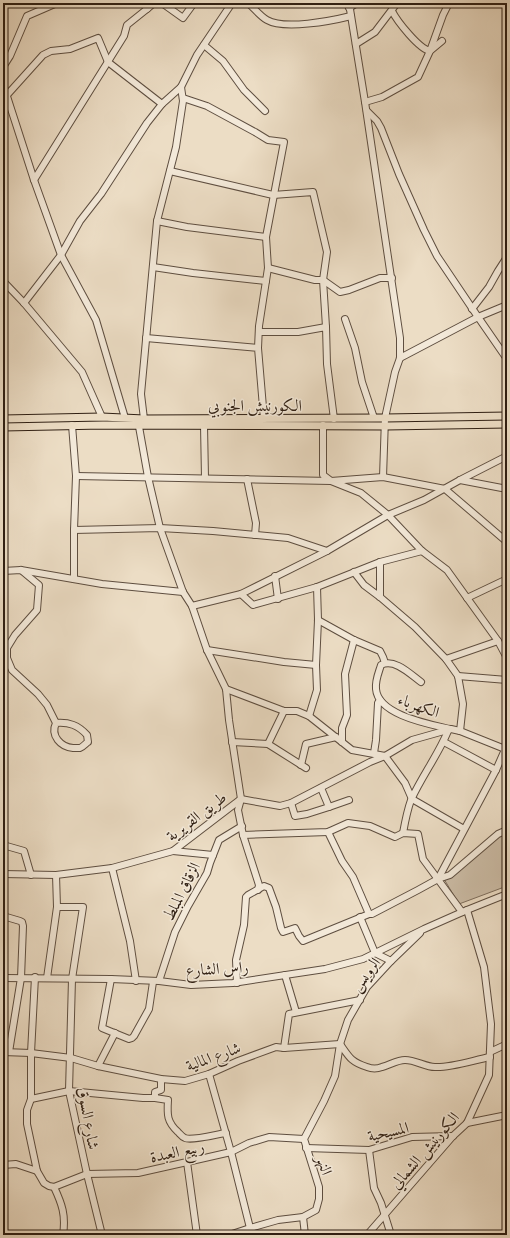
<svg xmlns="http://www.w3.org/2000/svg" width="510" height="1238" font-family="'IM FELL Great Primer',Amiri,serif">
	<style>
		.green { fill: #ccbda7; stroke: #7e6e5d }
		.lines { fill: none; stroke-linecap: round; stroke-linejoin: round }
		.minor-casing { stroke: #5e4e40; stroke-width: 8 }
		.major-casing { stroke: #2f1f13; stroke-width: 9 }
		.minor { stroke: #f3e9d9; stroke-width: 6 }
		.major { stroke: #ecddc5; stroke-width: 7 }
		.labels { text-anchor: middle; stroke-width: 3; stroke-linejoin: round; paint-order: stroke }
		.street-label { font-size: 16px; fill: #2f1f13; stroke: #f3e9d9 }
	</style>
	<rect width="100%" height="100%" fill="#ecddc5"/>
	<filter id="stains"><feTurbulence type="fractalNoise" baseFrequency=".005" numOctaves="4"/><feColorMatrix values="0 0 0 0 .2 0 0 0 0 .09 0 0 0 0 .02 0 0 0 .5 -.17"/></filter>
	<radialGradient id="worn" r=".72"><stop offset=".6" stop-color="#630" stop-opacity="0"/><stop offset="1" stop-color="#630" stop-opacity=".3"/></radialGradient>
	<polygon class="green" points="507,831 507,886 459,904 444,879 493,837"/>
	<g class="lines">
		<g class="minor-casing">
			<g id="minor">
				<polyline points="108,3 113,3"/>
				<polyline points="162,3 183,18 194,3"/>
				<path d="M248,3C254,8 260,16 267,20C284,30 331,21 351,16"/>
				<polyline points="349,3 365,102 400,338 400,358 395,372 385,418 383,477"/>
				<polyline points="349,8 357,3"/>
				<polyline points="147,9 154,3"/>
				<path d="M392,11C397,21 419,49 430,51L443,15L449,3"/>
				<polyline points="356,44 375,32 397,3"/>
				<polyline points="204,45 223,61 244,90 265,111"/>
				<polyline points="3,67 10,56 27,16 57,3"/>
				<polyline points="3,84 34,180 61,255 96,320 125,418"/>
				<polyline points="183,98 207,106 255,132 268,140 284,142 266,237 268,268 259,326 258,348"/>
				<polyline points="365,102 382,97 418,77 430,51 442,41"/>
				<polyline points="367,111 377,121 381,128 399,174 424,230 437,256 478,317 507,359"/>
				<polyline points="3,118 7,95 43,55 51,51 70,49 98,38 108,62 162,104"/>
				<polyline points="170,171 273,195 313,192 327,252 323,280 326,327"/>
				<polyline points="34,180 124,36 127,25 147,9 144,3"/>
				<polyline points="157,221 187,227 266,237"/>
				<polyline points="153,267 193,273 266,281"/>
				<polyline points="268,268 315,280 323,280 340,292 349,290 380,278 392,278"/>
				<polyline points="3,281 24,303 82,372 102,417"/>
				<polyline points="24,303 61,255 80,221 101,194 147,123 162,104 181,87"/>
				<polyline points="472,309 489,287 498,271 507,257"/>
				<polyline points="345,319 355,348 362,382 374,418"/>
				<polyline points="259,332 298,332 326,327 327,364 334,419"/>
				<polyline points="146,338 258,348 264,419"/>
				<polyline points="400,358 478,317 507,305"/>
				<polyline points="144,419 141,394 157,221 176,147 183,101 181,87 197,55 232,3"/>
				<polyline points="138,421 148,477 160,528 183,592 192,606 207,650 226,689 229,720 241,799 238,810 243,835 259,885 258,890"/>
				<polyline points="72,425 76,476 74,530 74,579"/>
				<polyline points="204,425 205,478"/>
				<polyline points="323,425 323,475 331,481 361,493 388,515 422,551 447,570 498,641 507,658"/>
				<polyline points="76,476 331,481 383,477 445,489 507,542"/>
				<polyline points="247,479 256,523 255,535"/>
				<polyline points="460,480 507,489"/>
				<polyline points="74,530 160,528 213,531 288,538 327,551"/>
				<path d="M21,570L39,585L37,610L15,635L7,648V658L12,670L38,694L47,705L56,723C50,736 61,747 73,748C74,748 80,748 80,748C83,747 86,743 88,742L87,735C78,725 69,722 56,723"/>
				<polyline points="3,571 21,570 102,584 183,592"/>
				<polyline points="354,572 364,585 380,597 415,627 446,659 458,676 463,704 460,731"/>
				<polyline points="275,576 278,599"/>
				<polyline points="241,594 253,605 317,587 380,562 422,551"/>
				<polyline points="380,597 380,562"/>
				<polyline points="467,598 507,579"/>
				<polyline points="192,606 241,594 327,551 388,515 424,500 460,480 507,456"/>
				<polyline points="318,620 354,640 380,651 383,657 385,663"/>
				<polyline points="207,650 284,662 316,665"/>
				<polyline points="446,659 498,641"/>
				<polyline points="458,676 507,680"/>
				<path d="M421,682C411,675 395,658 381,665C379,672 375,680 376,689C378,715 429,724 450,729"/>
				<polyline points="226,689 284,711 297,711 309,716 352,750 385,756 405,783 412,799 464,829"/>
				<polyline points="309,716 317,690 316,665 318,620 317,587"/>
				<polyline points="232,742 268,744 306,768"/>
				<polyline points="342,742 342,728 347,715 345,674 354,640"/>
				<polyline points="444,742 496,770"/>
				<polyline points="268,744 284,711"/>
				<polyline points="374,753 376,740 378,703 380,700"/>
				<polyline points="301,765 306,744 336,737"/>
				<polyline points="291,803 295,816 307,814 329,807 321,788"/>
				<polyline points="329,807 349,800"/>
				<polyline points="328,832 342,861 353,877 369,914"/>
				<path d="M403,833C405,822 407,811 411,800C422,776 438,755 448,731"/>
				<polyline points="243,835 328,832 348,823 370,826 395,837 403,833 418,834 423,859 462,912"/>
				<polyline points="3,845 24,851 31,875"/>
				<polyline points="173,851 213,855"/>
				<polyline points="112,868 130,941 136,981"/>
				<polyline points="3,874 56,875 112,868 173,851 241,799 280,806 291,803 370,762 385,756 412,740 451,729 460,731 505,749"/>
				<polyline points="438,879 450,875 498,834 507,830"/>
				<polyline points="57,907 83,907 72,979 69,1091 87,1174 102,1235"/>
				<polyline points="3,916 20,921 22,922 23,926 21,978 9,1052"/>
				<polyline points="360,917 375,953 391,961"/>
				<polyline points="285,975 296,1012"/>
				<path d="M35,977L31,1053V1099L27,1110V1124L37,1171L44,1183L49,1186L54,1187C62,1204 66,1215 63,1235"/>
				<polyline points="3,978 111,979 159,981 191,985 233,983 325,969 363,959 424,929 467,910 507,894"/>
				<polyline points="47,978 57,907 56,875"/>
				<polyline points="111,979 102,1028 129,1039 132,1038 134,1036 149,1009 153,982"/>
				<polyline points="159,981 175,932 188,906 207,873 210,863 219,840 242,826"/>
				<polyline points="237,983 236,960 244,925 246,897 248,895 264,886 269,888 276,907 281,928 283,932 295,928 299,936 303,941 369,914 372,914 418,890 438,879 496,770 507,745"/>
				<path d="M340,1044C349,1057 351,1062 367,1067C372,1069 377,1069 382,1067C390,1065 397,1060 405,1060C416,1060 425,1067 435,1067C450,1068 474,1060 490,1057"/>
				<polyline points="284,1048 289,1014 360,1000"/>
				<polyline points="3,1052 31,1053 71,1058 98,1066 161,1079 185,1081 209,1074 238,1061 276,1047 284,1048 340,1044"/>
				<polyline points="490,1052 507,1044"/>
				<polyline points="98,1066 115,1033"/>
				<polyline points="209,1074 231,1152 250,1228"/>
				<polyline points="155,1098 155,1092 161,1090 161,1079"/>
				<path d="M31,1099L69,1091L143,1098H155L168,1100C167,1115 167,1122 178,1132C180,1134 182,1137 185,1138C191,1141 218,1134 226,1133"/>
				<polyline points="467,1123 507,1115"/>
				<polyline points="306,1148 369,1150 412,1137 453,1136"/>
				<polyline points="369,1150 374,1188 381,1203 391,1235"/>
				<polyline points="187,1162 197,1235"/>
				<polyline points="3,1165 16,1164 37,1171"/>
				<polyline points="54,1187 87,1174 138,1173 187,1162 231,1152 249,1143 269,1137 304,1139"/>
				<polyline points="303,1217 305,1235"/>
				<polyline points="229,1235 250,1228 278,1220 303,1217 316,1210 319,1199 319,1187 304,1139 324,1101 335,1076 340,1044 348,1020 367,987 391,961 420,933"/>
				<polyline points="367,1235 453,1136 467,1123 489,1075 491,1024 484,967 467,910"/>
			</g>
		</g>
		<g class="major-casing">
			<g id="major">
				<polyline points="3,419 102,417 144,419 385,418 507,416"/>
				<polyline points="3,427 103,425 386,426 507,424"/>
			</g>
		</g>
		<use href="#minor" class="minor"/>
		<use href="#major" class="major"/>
	</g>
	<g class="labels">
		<g class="street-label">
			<text x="255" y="411">الكورنيش الجنوبي</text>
			<text transform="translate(419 705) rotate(20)" y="6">الكهرباء</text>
			<text transform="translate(196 816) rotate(-37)" y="6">طريق القريرية</text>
			<text transform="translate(181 891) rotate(-63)" y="6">الزقاق المبلط</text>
			<text transform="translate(217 968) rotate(-3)" y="6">راس الشارع</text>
			<text transform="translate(365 974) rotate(-52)" y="6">الرويس</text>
			<text transform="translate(213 1056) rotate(-20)" y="6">شارع المالية</text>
			<text transform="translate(89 1118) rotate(80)" y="6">شارع السوق</text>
			<text transform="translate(388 1131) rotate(-13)" y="6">المسيحية</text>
			<text transform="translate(424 1150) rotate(-49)" y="6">الكورنيش الشمالي</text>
			<text transform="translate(177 1151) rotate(-12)" y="6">ربيع العبدة</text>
			<text transform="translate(325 1165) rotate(72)" y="6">النهر</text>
		</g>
	</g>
	<rect width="510" height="1238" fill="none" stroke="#ecddc5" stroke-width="16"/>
	<rect x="4" y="4" width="502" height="1230" fill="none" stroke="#2f1f13" stroke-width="2"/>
	<rect x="8" y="8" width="494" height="1222" fill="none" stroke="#2f1f13"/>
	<rect width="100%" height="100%" filter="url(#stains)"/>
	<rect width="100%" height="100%" fill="url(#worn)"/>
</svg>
